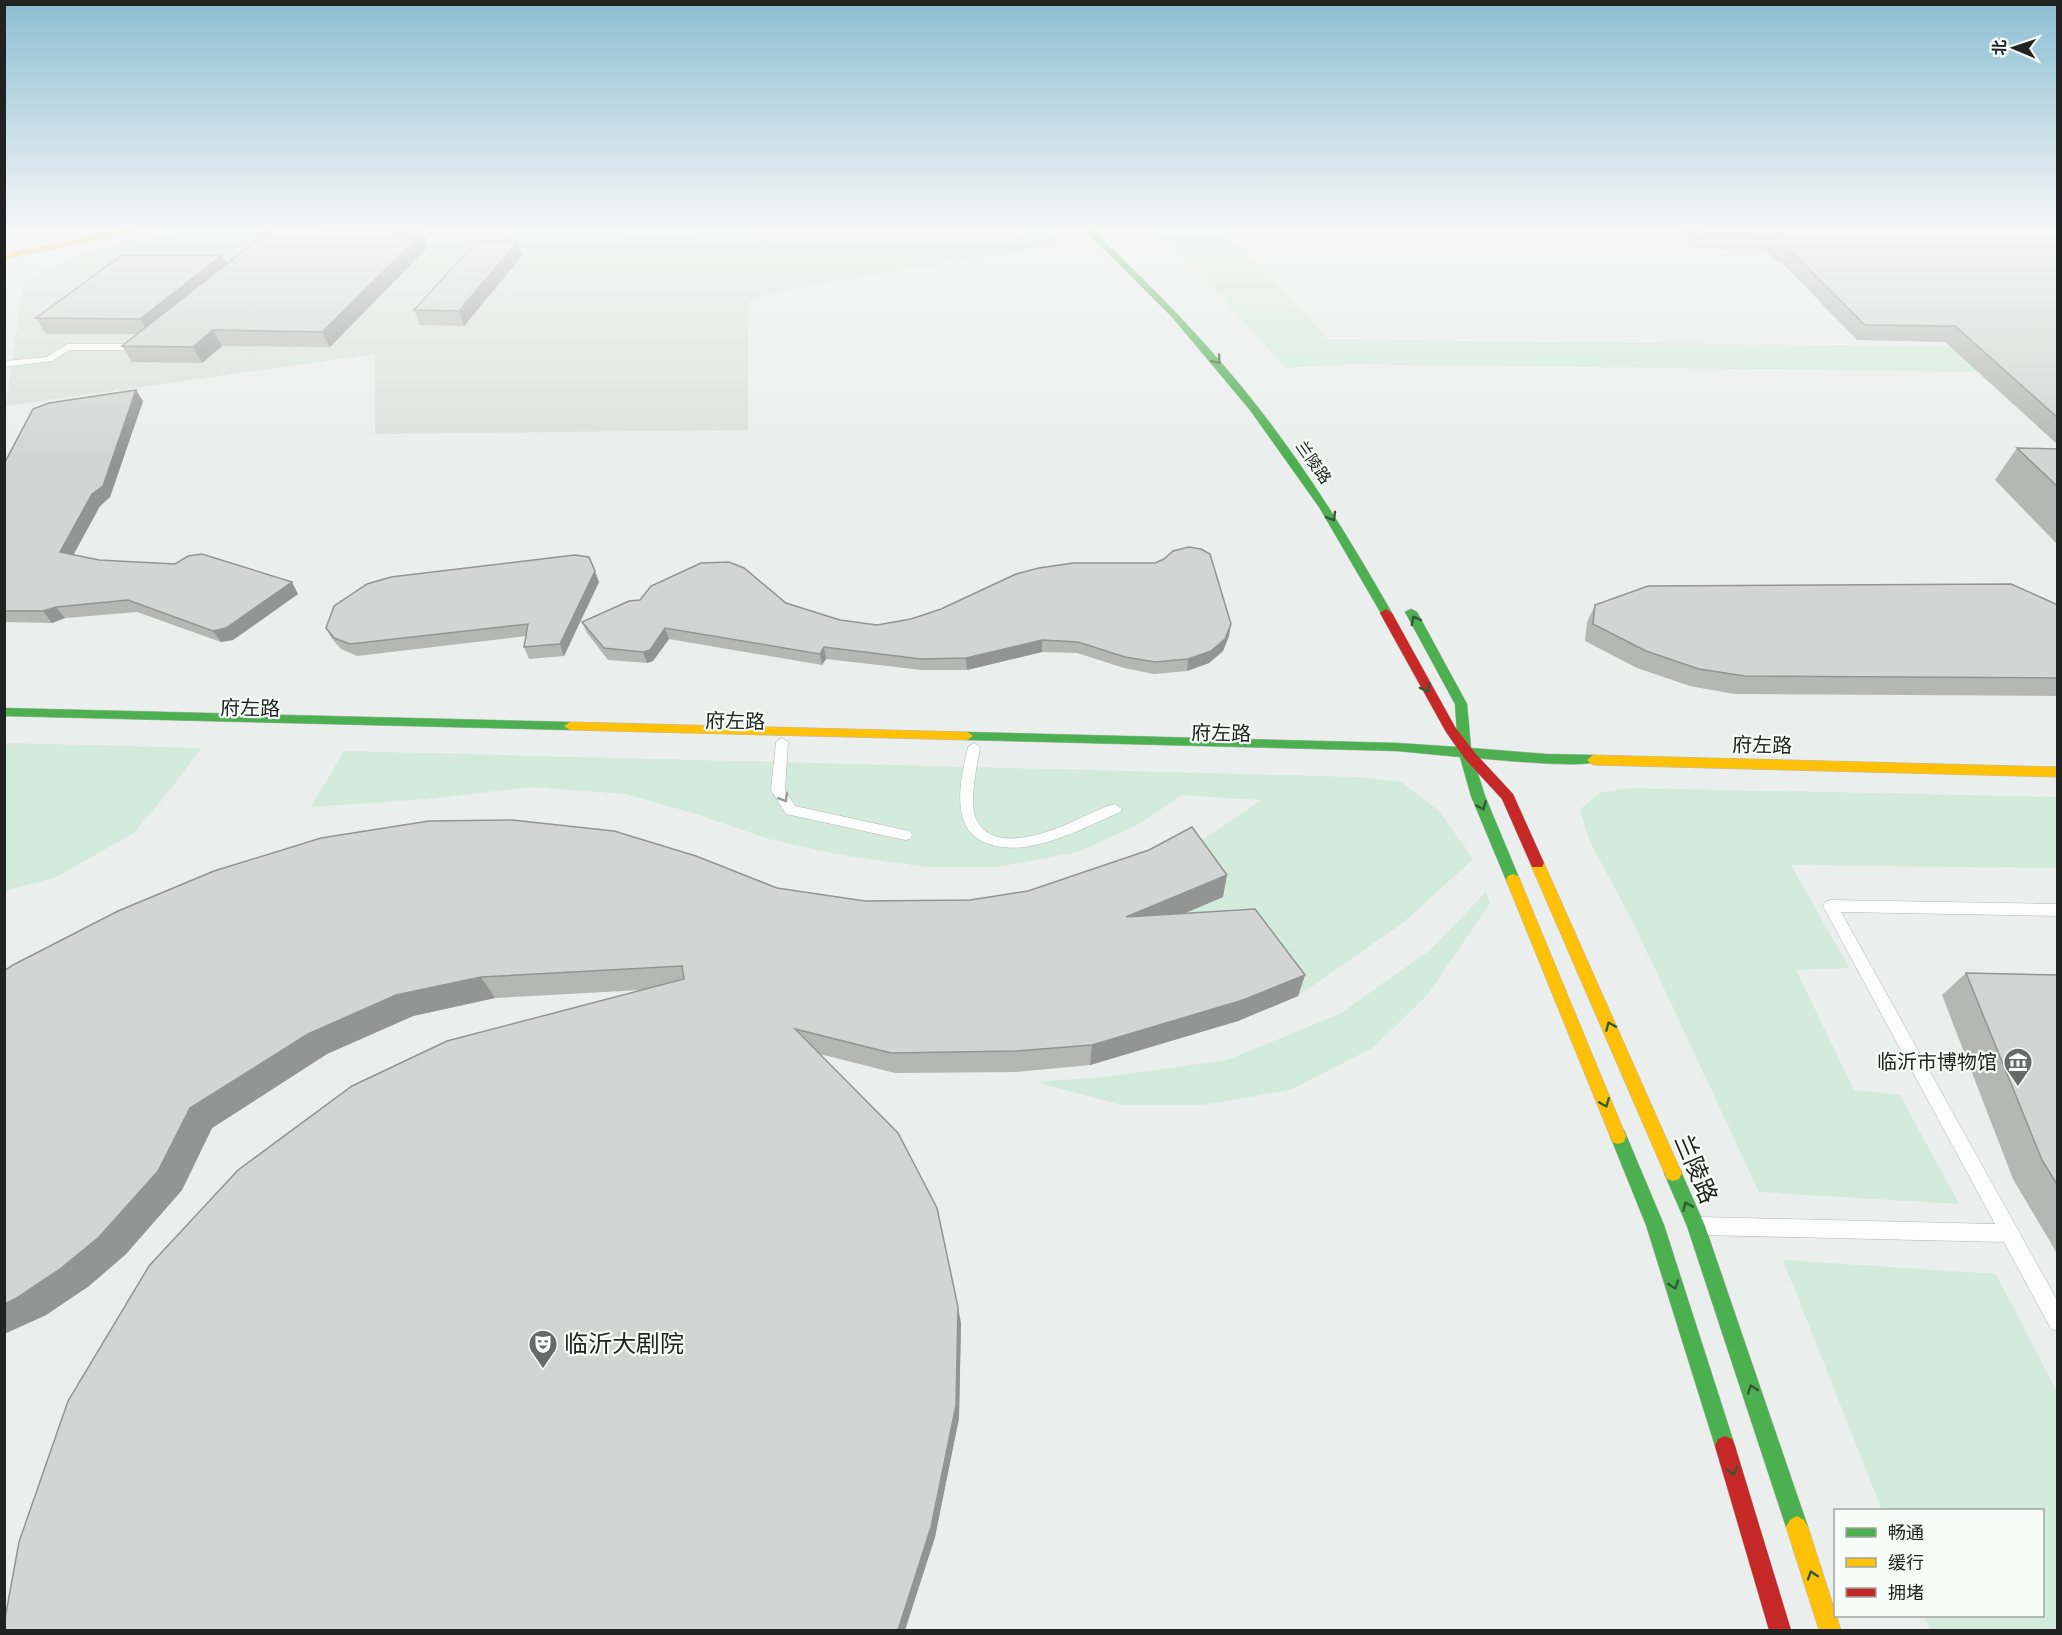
<svg xmlns="http://www.w3.org/2000/svg" width="2062" height="1635" font-family="Barlow,'Noto Sans SC',sans-serif">
	<style>
		.built { fill: #d9e2dd }
		.green { fill: #d2ebdd }
		.lines { fill: none; stroke-linecap: round; stroke-linejoin: round }
		.lane-casing { stroke: #b3b5b4; stroke-width: 1 }
		.fast-casing { stroke: #b3b5b4; stroke-width: 1 }
		.slow-casing { stroke: #b3b5b4; stroke-width: 1 }
		.jam-casing { stroke: #b3b5b4; stroke-width: 1 }
		.lane { fill: #fcfcfc; fill-rule: evenodd }
		.fast { fill: #4caf50; fill-rule: evenodd }
		.slow { fill: #ffc107; fill-rule: evenodd }
		.jam { fill: #c62828; fill-rule: evenodd }
		.wall { fill: #b5b7b5 }
		.shaded-wall { fill: #939594 }
		.building { fill: #d2d5d3; stroke: #939594; stroke-width: 1.5 }
		.oneway { stroke: #325b34 }
		.oneway2 { stroke: #999a9a }
		.labels { text-anchor: middle; stroke-width: 4.5; stroke-linejoin: round; paint-order: stroke }
		.far-street-label { font-size: 16px; fill: #212322; stroke: #f6fcf8 }
		.street-label { font-size: 20px; fill: #212322; stroke: #f6fcf8 }
		.poi-label { font-size: 20px; fill: #212322; stroke: #f6fcf8; text-anchor: end }
		.near-street-label { font-size: 24px; fill: #212322; stroke: #f6fcf8 }
		.near-poi-label { font-size: 24px; fill: #212322; stroke: #f6fcf8; text-anchor: start }
	</style>
	<rect width="100%" height="100%" fill="#eaeeec"/>
	<polygon class="built" points="192,229 1047,229 1063,243 780,291 748,302 748,430 375,434 375,354 6,406 23,283 81,254"/>
	<g class="green">
		<polygon points="1146,229 1215,229 1258,265 1328,339 2057,348 2057,373 1351,364 1286,368 1183,256"/>
		<polygon points="5,743 201,748 176,782 134,833 56,877 5,891"/>
		<polygon points="344,751 1358,777 1401,782 1439,811 1473,859 1404,922 1298,996 1124,939 1188,850 1261,800 1182,795 1139,824 1078,852 997,867 927,867 841,855 769,839 693,813 626,794 532,787 427,799 311,807"/>
		<polygon points="1631,788 2057,797 2057,868 1791,865 1849,968 1796,970 1854,1090 1900,1095 1959,1204 1759,1192 1633,922 1589,840 1580,810 1599,793"/>
		<polygon points="1486,892 1490,903 1428,994 1374,1047 1290,1090 1202,1105 1121,1105 1036,1082 1105,1077 1227,1060 1340,1014 1430,950"/>
		<polygon points="1783,1260 1996,1274 2057,1392 2057,1630 1930,1630 1924,1616 2042,1616 2042,1510 1882,1510"/>
	</g>
	<g class="lines">
		<g class="lane-casing">
			<g id="lane">
				<polygon points="532,229 687,230 700,229 688,234 536,231"/>
				<polygon points="68,344 142,344 146,347 142,350 70,350 52,361 4,367 4,361 47,357"/>
				<polygon points="782,738 788,742 785,790 795,806 905,830 910,831 912,835 910,839 905,840 786,814 771,790 776,742"/>
				<path d="M974,743L980,747C977,766 968,804 977,821C993,851 1040,835 1063,826C1080,819 1097,809 1115,804L1122,809L1120,812C1081,829 1021,863 980,840C971,835 964,826 962,815C957,793 963,769 968,747Z"/>
				<polygon points="1830,900 2058,904 2058,916 1841,912 2058,1302 2058,1331 2051,1329 2004,1242 1701,1235 1695,1232 1692,1226 1695,1220 1701,1217 1995,1224 1823,906 1825,902"/>
			</g>
		</g>
		<g class="fast-casing">
			<g id="fast">
				<path d="M1084,229H1091C1150,284 1207,342 1257,406C1308,471 1351,541 1392,613L1390,615H1382L1319,507L1250,410L1172,317Z"/>
				<path d="M1411,609L1417,612L1467,704L1471,748L1546,754L1593,755L1599,760C1591,770 1492,759 1473,758L1485,796L1520,880L1518,884H1508L1506,880L1471,796L1460,757L1397,751L967,740L961,736L967,732L1397,743L1458,747L1455,704L1405,612Z"/>
				<polygon points="4,708 570,722 576,726 570,730 4,716"/>
				<polygon points="1618,1128 1624,1130 1664,1225 1735,1446 1732,1453 1725,1456 1718,1453 1715,1446 1646,1225 1610,1136 1612,1130"/>
				<polygon points="1673,1165 1679,1167 1705,1226 1808,1527 1804,1534 1797,1538 1790,1534 1786,1527 1687,1226 1664,1173 1667,1167"/>
			</g>
		</g>
		<g class="slow-casing">
			<g id="slow">
				<polygon points="131,229 145,229 4,259 4,255"/>
				<polygon points="570,722 967,732 973,736 967,740 570,730 564,726"/>
				<polygon points="1593,755 2058,767 2058,777 1593,765 1587,760"/>
				<polygon points="1537,858 1542,859 1544,863 1679,1167 1682,1173 1679,1179 1673,1181 1667,1179 1530,863 1532,859"/>
				<polygon points="1513,874 1518,876 1520,880 1626,1136 1624,1142 1618,1144 1612,1142 1610,1136 1506,880 1508,876"/>
				<polygon points="1797,1516 1804,1520 1808,1527 1841,1630 1819,1630 1786,1527 1790,1520"/>
			</g>
		</g>
		<g class="jam-casing">
			<g id="jam">
				<polygon points="1386,609 1392,613 1455,727 1475,753 1513,794 1544,863 1542,867 1532,867 1502,799 1465,759 1446,732 1380,613"/>
				<polygon points="1725,1436 1732,1439 1735,1446 1791,1630 1769,1630 1715,1446 1718,1439"/>
			</g>
		</g>
		<use href="#lane" class="lane"/>
		<use href="#fast" class="fast"/>
		<use href="#slow" class="slow"/>
		<use href="#jam" class="jam"/>
	</g>
	<g class="wall">
		<polygon points="271,229 346,229 347,231 428,247 330,347 222,346 202,363 132,362 122,346 138,334 46,334 36,318 222,255 227,264"/>
		<polygon points="1681,229 2058,229 2058,445 1945,342 1857,340 1781,262 1777,262 1765,249 1698,248"/>
		<polygon points="518,241 522,256 464,326 420,325 414,310"/>
		<polygon points="143,401 110,497 100,506 73,555 99,560 298,594 233,640 221,642 137,612 65,618 52,623 4,622 4,464"/>
		<polygon points="2017,448 2058,449 2058,545 1995,480"/>
		<polygon points="599,582 564,656 529,659 524,647 526,636 357,656 341,649 333,640 326,628"/>
		<polygon points="786,603 840,620 877,625 1229,636 1223,651 1209,663 1187,671 1154,674 1124,668 1077,653 1042,652 967,670 922,670 826,659 822,665 669,639 653,661 647,663 608,660 587,633 582,622"/>
		<polygon points="1595,605 2058,605 2058,696 1734,694 1690,686 1637,668 1585,641 1587,622"/>
		<polygon points="777,888 865,901 1223,897 1183,914 1305,975 1298,996 1238,1021 1090,1065 1015,1072 895,1073 820,1054 961,1323 959,1418 935,1537 905,1630 4,1630 641,990 495,998 413,1016 327,1054 212,1128 182,1190 126,1254 89,1286 46,1315 4,1334 4,971"/>
		<polygon points="1966,973 2058,975 2058,1255 2013,1179 1942,995"/>
	</g>
	<g class="shaded-wall">
		<polygon points="329,229 346,229 347,233 327,231"/>
		<polygon points="423,232 428,247 330,347 322,332"/>
		<polygon points="518,241 522,256 464,326 459,311"/>
		<polygon points="222,255 229,270 149,334 140,319"/>
		<polygon points="213,330 222,346 202,363 193,347"/>
		<polygon points="136,390 143,401 110,497 100,506 69,563 60,552"/>
		<polygon points="595,571 599,582 564,656 560,644"/>
		<polygon points="292,582 298,594 233,640 221,642 213,631"/>
		<polygon points="56,607 65,618 52,623 43,611"/>
		<polygon points="1231,624 1229,636 1223,651 1209,663 1187,671 1188,659"/>
		<polygon points="665,628 669,639 653,661 647,663 643,652"/>
		<polygon points="1042,640 1042,652 967,670 966,658"/>
		<polygon points="824,647 826,659 822,665 820,654"/>
		<polygon points="1227,875 1223,897 1124,939 1126,917"/>
		<polygon points="1305,975 1298,996 1238,1021 1090,1065 1092,1045"/>
		<polygon points="481,977 495,998 413,1016 327,1054 212,1128 182,1190 126,1254 89,1286 46,1315 4,1334 4,1304 190,1108 308,1034 396,995"/>
		<polygon points="958,1307 961,1323 959,1418 935,1537 905,1630 898,1630"/>
	</g>
	<g class="building">
		<polygon points="271,229 329,229 327,231 423,232 322,332 213,330 193,347 122,346"/>
		<polygon points="1699,229 2058,229 2058,418 1955,326 1865,325 1788,248 1784,248 1772,235 1704,234"/>
		<polygon points="477,241 518,241 459,311 414,310"/>
		<polygon points="122,255 222,255 140,319 36,318"/>
		<polygon points="136,390 103,486 92,494 60,552 99,560 175,564 188,556 202,554 292,582 226,628 213,631 128,600 56,607 43,611 4,611 4,464 33,409 49,403"/>
		<polygon points="2017,448 2058,449 2058,487"/>
		<polygon points="1189,547 1201,549 1210,554 1231,624 1225,639 1211,651 1188,659 1155,662 1125,657 1078,642 1042,640 966,658 921,659 824,647 820,654 665,628 650,650 643,652 604,648 582,622 629,601 640,600 651,586 701,563 729,562 744,568 786,603 840,620 877,625 911,619 941,609 1016,574 1039,568 1073,563 1155,563 1164,559 1173,551"/>
		<polygon points="575,555 589,557 595,571 560,644 524,647 528,624 350,644 334,638 326,628 334,606 367,584 391,577"/>
		<polygon points="2011,584 2058,605 2058,678 1745,676 1699,669 1646,651 1593,624 1595,605 1648,586"/>
		<polygon points="512,820 614,831 696,856 777,888 865,901 970,900 1028,891 1149,850 1192,827 1227,875 1126,917 1255,909 1305,975 1243,1000 1092,1045 1015,1051 891,1053 795,1029 898,1133 937,1208 958,1307 956,1405 931,1527 898,1630 4,1630 4,1624 19,1542 68,1401 149,1266 238,1170 352,1086 447,1041 684,979 682,966 481,977 396,995 308,1034 190,1108 158,1171 99,1237 60,1269 15,1299 4,1304 4,971 13,965 118,911 214,871 321,838 429,821"/>
		<polygon points="1966,973 2058,975 2058,1186 2042,1160"/>
	</g>
	<defs><path id="oneway-chevron" d="M-2-3.5L2.5 0L-2 3.5" fill="none" stroke-width="1.6" stroke-linecap="round" stroke-linejoin="round" transform="scale(1.5)"/></defs>
	<g class="oneway">
		<use href="#oneway-chevron" transform="translate(1217 360) rotate(50)"/>
		<use href="#oneway-chevron" transform="translate(1332 517) rotate(60)"/>
		<use href="#oneway-chevron" transform="translate(1415 620) rotate(-119)"/>
		<use href="#oneway-chevron" transform="translate(1426 688) rotate(62)"/>
		<use href="#oneway-chevron" transform="translate(1482 806) rotate(67)"/>
		<use href="#oneway-chevron" transform="translate(1610 1026) rotate(-113)"/>
		<use href="#oneway-chevron" transform="translate(1605 1103) rotate(68)"/>
		<use href="#oneway-chevron" transform="translate(1687 1206) rotate(-113)"/>
		<use href="#oneway-chevron" transform="translate(1674 1285) rotate(72)"/>
		<use href="#oneway-chevron" transform="translate(1752 1389) rotate(-109)"/>
		<use href="#oneway-chevron" transform="translate(1733 1471) rotate(74)"/>
		<use href="#oneway-chevron" transform="translate(1812 1575) rotate(-108)"/>
	</g>
	<use class="oneway2" href="#oneway-chevron" transform="translate(784 798) rotate(59)"/>
	<linearGradient id="sky" x2="0" y2="1"><stop stop-color="#8bbed3"/><stop offset="0.5" stop-color="#f6f7f6"/><stop offset="1" stop-color="#f6f7f6" stop-opacity="0"/></linearGradient>
	<rect width="2062" height="458" fill="url(#sky)"/>
	<defs>
		<g id="museum-pin" transform="scale(1.5)"><path d="M0 17L-7.5 6A9.5 9.5 0 1 1 7.5 6Z" fill="#676a69" stroke="#f6fcf8"/><path d="M0-6L6-3V-2H-6V-3ZM-5-1h2V3h-2ZM-1-1h2V3h-2ZM3-1h2V3H3ZM-6 4H6V6H-6Z" fill="#fff"/></g>
		<g id="theatre-pin" transform="scale(1.5)"><path d="M0 17L-7.5 6A9.5 9.5 0 1 1 7.5 6Z" fill="#676a69" stroke="#f6fcf8"/><path d="M-5-5.5Q0-4 5-5.5V0Q5 5 0 6Q-5 5-5 0ZM-3.3-2.5H-1v1.5H-3.3ZM1-2.5H3.3v1.5H1ZM-2.8 1Q0 5.5 2.8 1Z" fill="#fff"/></g>
	</defs>
	<g fill-rule="evenodd">
		<use href="#museum-pin" x="2018" y="1062"/>
		<use href="#theatre-pin" x="543" y="1344"/>
	</g>
	<g class="labels">
		<g class="far-street-label">
			<text transform="translate(1314 462) rotate(55)" y="6">兰陵路</text>
		</g>
		<g class="street-label">
			<text transform="translate(250 708) rotate(1)" y="7">府左路</text>
			<text transform="translate(735 721) rotate(1)" y="7">府左路</text>
			<text transform="translate(1221 733) rotate(1)" y="7">府左路</text>
			<text transform="translate(1762 745) rotate(1)" y="7">府左路</text>
		</g>
		<g class="poi-label">
			<text x="1997" y="1069">临沂市博物馆</text>
		</g>
		<g class="near-street-label">
			<text transform="translate(1696 1169) rotate(67)" y="8">兰陵路</text>
		</g>
		<g class="near-poi-label">
			<text x="564" y="1352">临沂大剧院</text>
		</g>
	</g>
	<rect width="2062" height="1635" fill="none" stroke="#212322" stroke-width="12"/>
	<rect x="1834" y="1509" width="210" height="108" fill="#f6fcf8" stroke="#a1a5a2" stroke-width="1.5"/>
	<rect x="1846" y="1528" width="30" height="9" fill="#4caf50" stroke="#a1a5a2" stroke-width="1.5"/>
	<text x="1888" y="1539" font-size="18" fill="#212322">畅通</text>
	<rect x="1846" y="1558" width="30" height="9" fill="#ffc107" stroke="#a1a5a2" stroke-width="1.5"/>
	<text x="1888" y="1569" font-size="18" fill="#212322">缓行</text>
	<rect x="1846" y="1588" width="30" height="9" fill="#c62828" stroke="#a1a5a2" stroke-width="1.5"/>
	<text x="1888" y="1599" font-size="18" fill="#212322">拥堵</text>
	<g transform="translate(2014 48) rotate(272)" stroke="#f6fcf8" stroke-width="4.5" paint-order="stroke">
	<path d="M0-4.5L10 22L0 15L-10 22Z" fill="#212322"/>
	<text y="-9" font-size="16" font-weight="bold" text-anchor="middle" fill="#212322">北</text>
	</g>
</svg>
